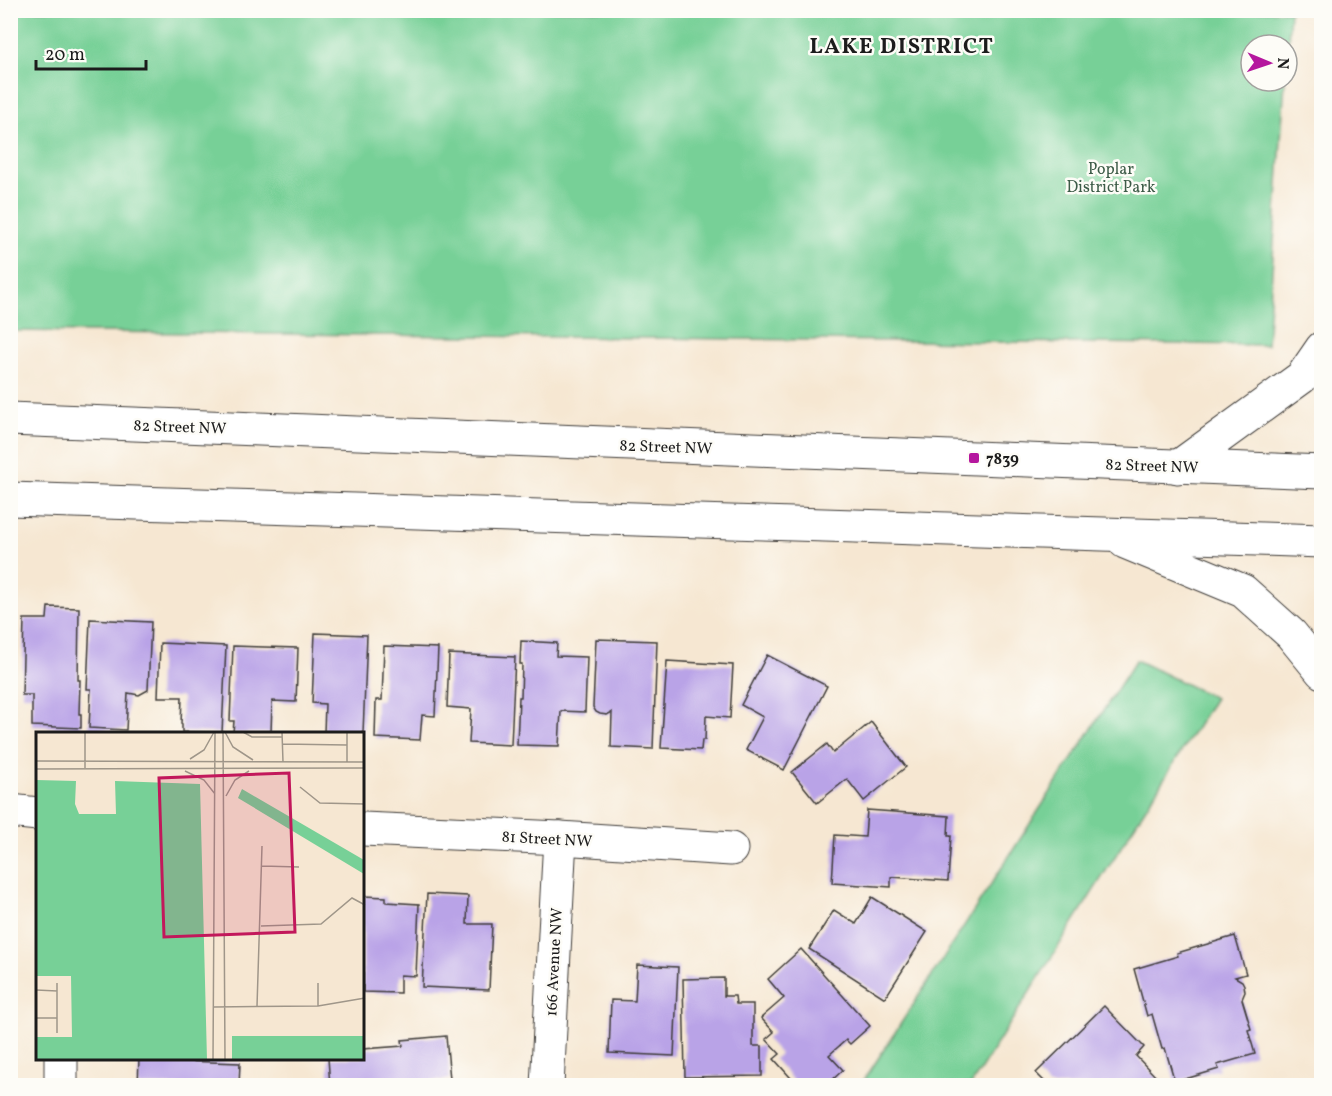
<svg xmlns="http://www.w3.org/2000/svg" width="1332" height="1096" font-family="Vollkorn,serif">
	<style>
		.green { fill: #77d097; stroke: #4a765a; stroke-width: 1.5 }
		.building { fill: #b9a3e7 }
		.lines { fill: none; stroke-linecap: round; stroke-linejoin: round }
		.minor-casing { stroke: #3d3a37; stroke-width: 35 }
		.secondary-casing { stroke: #3d3a37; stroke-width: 35 }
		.minor { stroke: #fff; stroke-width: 33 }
		.secondary { stroke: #fff; stroke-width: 33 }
		.poi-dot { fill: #b5179e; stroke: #fdfcf7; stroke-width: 2 }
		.labels { text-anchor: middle; stroke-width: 5; stroke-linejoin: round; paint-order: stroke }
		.park-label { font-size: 16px; fill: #3c5b47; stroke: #fdfcf7 }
		.street-label { font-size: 16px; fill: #1c1c1c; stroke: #fdfcf7 }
		.poi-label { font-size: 16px; font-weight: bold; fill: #1c1c1c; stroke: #fdfcf7; text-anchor: start }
		.district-label { font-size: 22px; font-weight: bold; letter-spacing: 1.5px; fill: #1c1c1c; stroke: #fdfcf7 }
		.inset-road { fill: none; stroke: #9f9689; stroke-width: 1.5 }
		.view { fill: #c2185b; fill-opacity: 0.15; stroke: #c2185b; stroke-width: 3 }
		.inset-edge { fill: none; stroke: #1c1c1c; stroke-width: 3 }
	</style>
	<rect width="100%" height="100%" fill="#fdfcf7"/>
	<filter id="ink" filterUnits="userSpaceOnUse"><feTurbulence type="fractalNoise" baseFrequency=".0167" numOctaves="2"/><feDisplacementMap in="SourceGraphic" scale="12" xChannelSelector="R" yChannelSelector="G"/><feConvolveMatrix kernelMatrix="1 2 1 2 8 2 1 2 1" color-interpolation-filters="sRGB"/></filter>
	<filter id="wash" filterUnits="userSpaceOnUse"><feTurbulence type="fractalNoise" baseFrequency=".008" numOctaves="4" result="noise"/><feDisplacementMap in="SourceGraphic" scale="24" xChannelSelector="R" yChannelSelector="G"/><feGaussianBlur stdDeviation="1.35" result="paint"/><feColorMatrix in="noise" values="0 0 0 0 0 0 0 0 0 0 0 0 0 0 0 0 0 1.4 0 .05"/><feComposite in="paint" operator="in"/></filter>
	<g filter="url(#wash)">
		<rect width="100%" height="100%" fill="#f6e7d2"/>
		<g class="green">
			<polygon points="11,10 1290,11 1287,57 1287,45 1251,45 1251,81 1285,81 1267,345 11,331"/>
			<polygon points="1136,660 1215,698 971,1085 861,1085"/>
		</g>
		<g id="blocks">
			<g class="building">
				<polygon points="48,607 79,608 78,680 80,680 79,714 81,714 81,728 32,726 32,695 22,695 24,619 47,619"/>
				<polygon points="90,619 151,622 148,690 139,695 128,693 126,730 89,728 91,689 87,689"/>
				<polygon points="315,633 367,635 363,733 324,733 325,704 312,703"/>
				<polygon points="596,639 657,641 653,749 611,747 612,712 607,715 600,714 596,712 593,707"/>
				<polygon points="521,641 557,643 556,656 587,657 585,712 561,711 559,746 517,745 519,697 521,697 522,664 520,664"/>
				<polygon points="160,643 226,646 222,733 182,732 182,724 181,724 182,697 158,697"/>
				<polygon points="233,646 298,648 296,702 272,701 271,733 233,733 234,721 230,721"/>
				<polygon points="384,646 438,648 435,716 422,715 420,740 375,738 376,700 382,700"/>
				<polygon points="449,654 515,657 511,745 469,743 471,709 447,707"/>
				<polygon points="767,655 827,686 784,770 746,750 763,717 741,705"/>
				<polygon points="667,661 733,665 730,718 706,716 705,740 702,740 701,750 661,748"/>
				<polygon points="871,722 906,767 864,801 847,779 817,803 792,772 827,744 833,753"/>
				<polygon points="867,810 949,816 948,836 951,836 948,881 891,877 891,887 832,883 835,835 865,837"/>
				<polygon points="427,894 468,896 467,924 492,924 489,990 422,987"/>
				<polygon points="363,896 386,897 386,902 419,904 416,976 400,975 400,993 363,992"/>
				<polygon points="872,897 927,932 885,998 809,949 834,910 856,924"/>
				<polygon points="1235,936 1246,974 1235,977 1242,981 1244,985 1245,992 1242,999 1251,1029 1248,1030 1255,1054 1217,1065 1219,1069 1175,1082 1165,1048 1162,1049 1152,1014 1147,1016 1134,969 1178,956 1177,953"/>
				<polygon points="801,949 870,1026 850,1044 846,1040 829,1055 843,1070 829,1083 832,1086 798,1086 774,1059 780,1054 766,1039 774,1032 761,1018 784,998 768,979"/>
				<polygon points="637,965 678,967 674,1056 609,1053 611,1000 635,1001"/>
				<polygon points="724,978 724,996 735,996 736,1004 753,1004 753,1046 762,1046 762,1076 685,1077 683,979"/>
				<polygon points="1104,1006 1144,1047 1136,1056 1159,1080 1154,1086 1049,1086 1036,1073"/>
				<polygon points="446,1036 450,1079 414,1083 415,1086 330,1086 328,1058 363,1058 363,1049 403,1046 402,1040"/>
				<polygon points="139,1058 182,1058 182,1061 240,1063 239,1086 138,1086"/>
			</g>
		</g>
	</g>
	<g filter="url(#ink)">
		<use href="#blocks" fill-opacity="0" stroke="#3d3a37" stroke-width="1.5"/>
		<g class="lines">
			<g class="minor-casing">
				<g id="minor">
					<polyline points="10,811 38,814"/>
					<polyline points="363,829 560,838 731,849"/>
					<polyline points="61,1086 61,1058"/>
					<polyline points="547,1086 560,838"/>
				</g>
			</g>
			<g class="secondary-casing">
				<g id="secondary">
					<polyline points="10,419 1322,472"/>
					<polyline points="1178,467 1302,377 1322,348"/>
					<polyline points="10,499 1322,541"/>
					<polyline points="1125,542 1243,591 1291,634 1322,672"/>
				</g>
			</g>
			<use href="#minor" class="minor"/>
			<use href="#secondary" class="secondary"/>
		</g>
	</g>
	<rect class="poi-dot" x="968" y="452" width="12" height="12" rx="3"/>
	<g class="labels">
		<g class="park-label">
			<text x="1111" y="174">Poplar<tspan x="1111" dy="18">District Park</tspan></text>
		</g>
		<g class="street-label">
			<text transform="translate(180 426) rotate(2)" y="6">82 Street NW</text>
			<text transform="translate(666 446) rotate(2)" y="6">82 Street NW</text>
			<text transform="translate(1152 465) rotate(2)" y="6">82 Street NW</text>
			<text transform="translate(547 838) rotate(3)" y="6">81 Street NW</text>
			<text transform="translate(553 962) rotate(-87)" y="6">166 Avenue NW</text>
		</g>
		<g class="poi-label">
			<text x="986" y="464">7839</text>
		</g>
		<g class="district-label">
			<text x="902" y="53">LAKE DISTRICT</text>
		</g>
	</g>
	<g transform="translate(36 732)">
		<rect width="328" height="328" fill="#f6e7d2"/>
		<path d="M0,48L40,49L39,72L43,82H80L79,49L164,52L171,328H0V305H36L35,244H0ZM206,57L328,128V142L202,66ZM196,304H328V328H196Z" fill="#77d097"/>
		<path class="inset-road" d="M49,0V36M187,0L189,328M189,0L197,15L217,28M207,0L216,5H246M246,0L247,30M311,0V30M246,12L311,13M154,27L168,18L178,0M0,29L329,30M0,37L329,36M149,39L168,48L179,62M264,55L284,71L329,72M190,64L199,48L213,39M226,134L263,135M225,194L285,192L316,166L329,173M282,251V274M0,258L21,259V251M21,259V301M221,274L226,114M178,275L282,274L329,266M0,286H21M177,328L179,0"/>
		<path class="view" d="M253,41L259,200L128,205L123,46Z"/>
		<rect width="328" height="328" class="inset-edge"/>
	</g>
	<rect width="1332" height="1096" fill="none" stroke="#fdfcf7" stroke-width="36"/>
	<g transform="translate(1269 63) rotate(92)"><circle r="28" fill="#fdfcf7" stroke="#a3a29f" stroke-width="1.5"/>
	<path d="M0-4.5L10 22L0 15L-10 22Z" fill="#b5179e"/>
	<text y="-9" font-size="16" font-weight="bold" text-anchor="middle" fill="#1c1c1c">N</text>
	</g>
	<path d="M36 60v9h110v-9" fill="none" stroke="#1c1c1c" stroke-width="3"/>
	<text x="45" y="60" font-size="18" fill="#1c1c1c" stroke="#fdfcf7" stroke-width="4.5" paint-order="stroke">20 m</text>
</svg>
